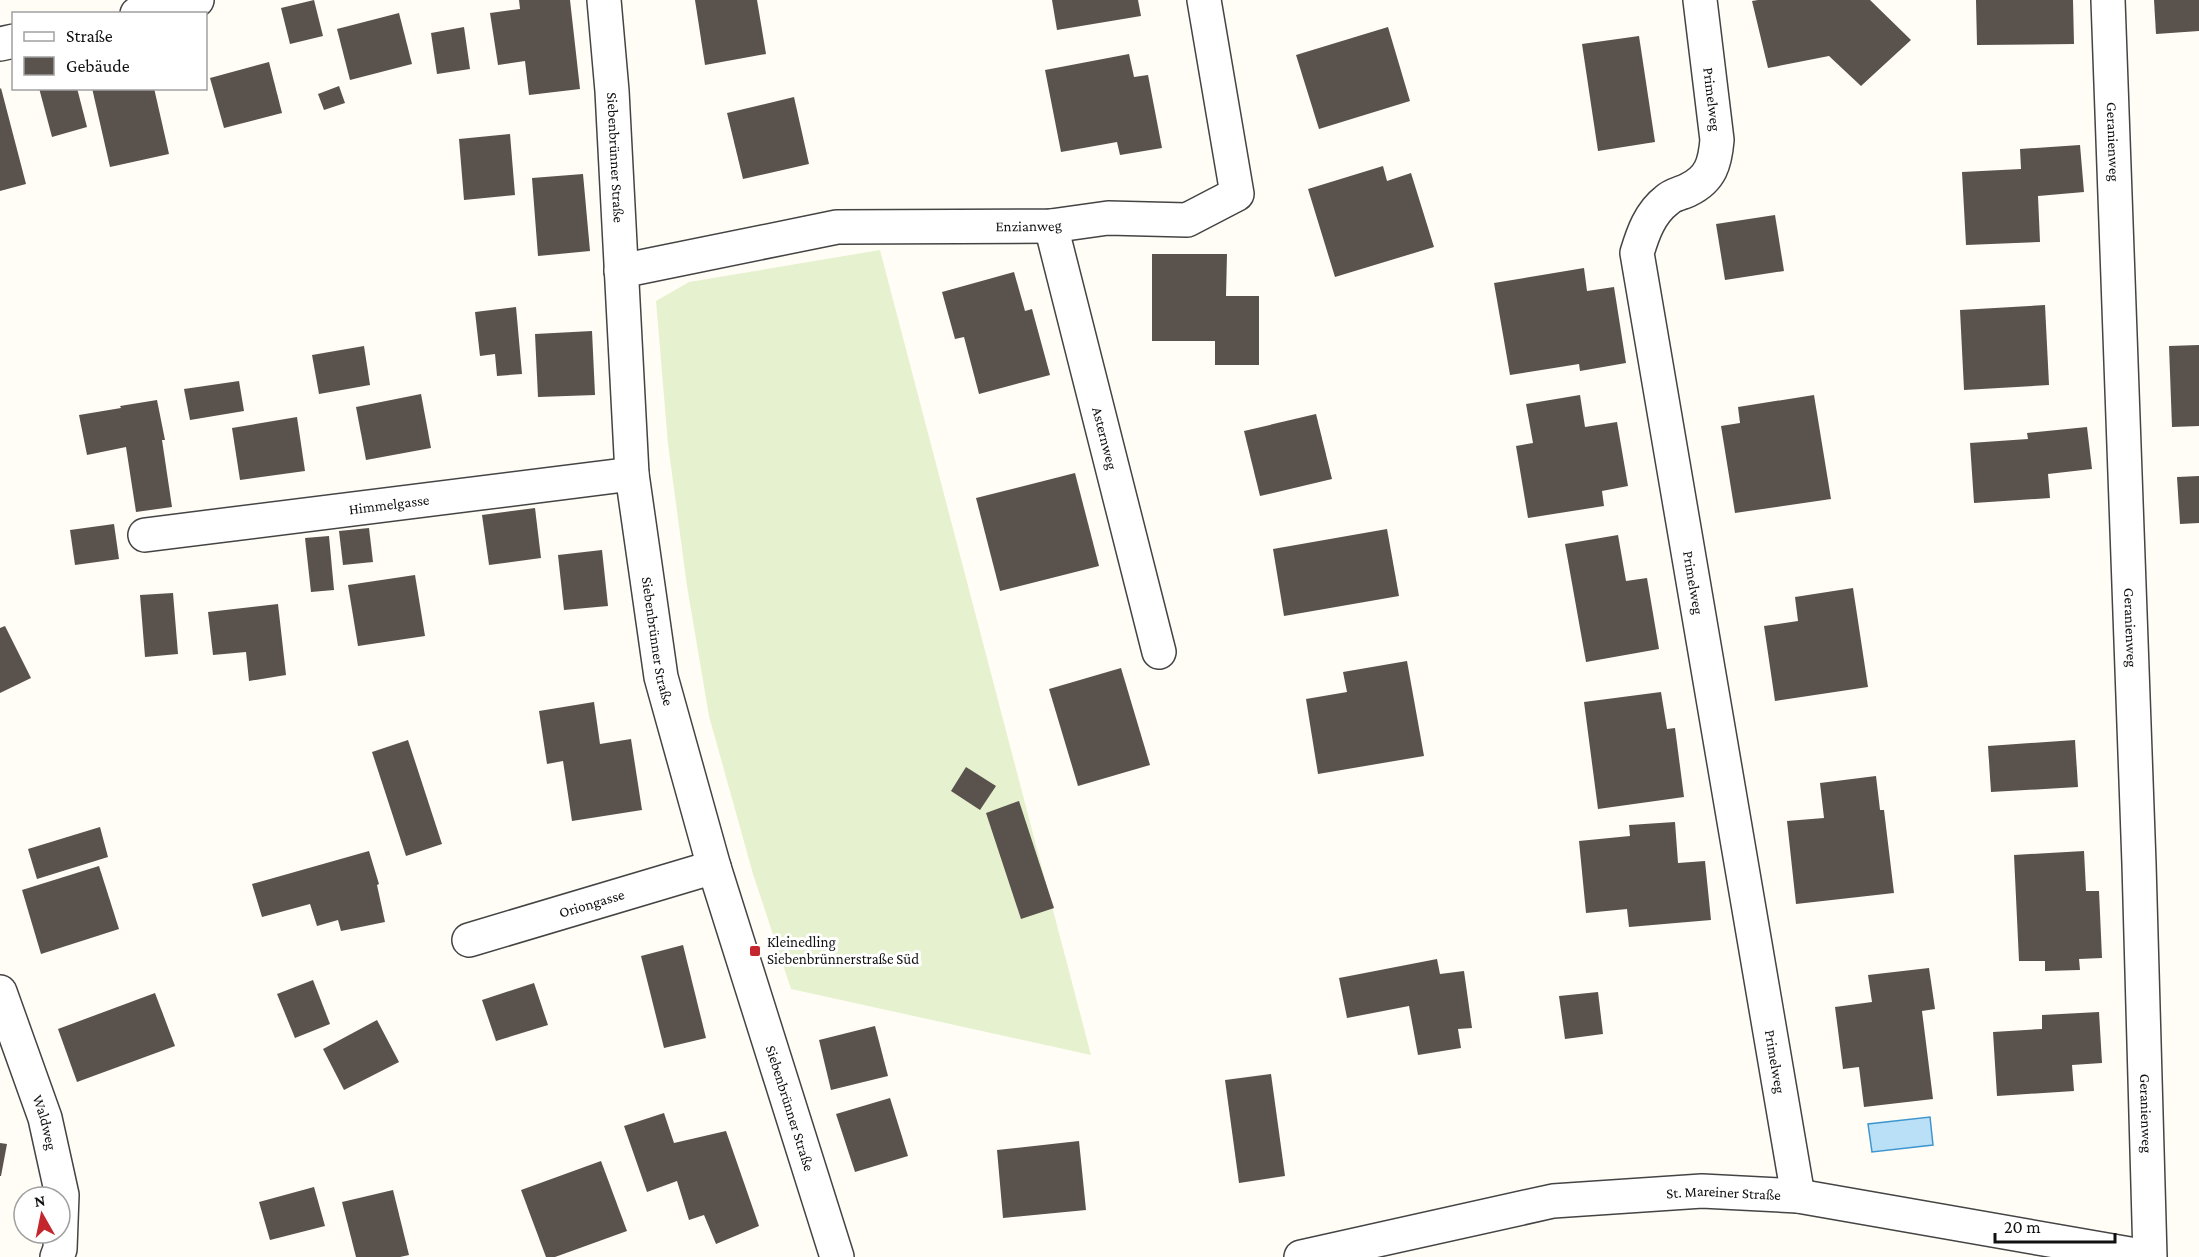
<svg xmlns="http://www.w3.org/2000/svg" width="2199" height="1257" font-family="'Crimson Pro',serif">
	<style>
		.pitch { fill: #e6f2cf }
		.water { fill: #b9e0f7; stroke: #3f96cf; stroke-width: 1.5 }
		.building { fill: #5a524d }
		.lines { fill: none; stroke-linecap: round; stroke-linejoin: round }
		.minor-casing { stroke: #444; stroke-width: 36 }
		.minor { stroke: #fff; stroke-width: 33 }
		.poi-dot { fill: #c4262e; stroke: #fff; stroke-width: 2 }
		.labels { text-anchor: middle; stroke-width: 6; stroke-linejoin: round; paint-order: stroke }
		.street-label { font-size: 15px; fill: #111; stroke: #fff }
		.poi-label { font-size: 15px; fill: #111; stroke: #fff; text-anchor: start }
	</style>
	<rect width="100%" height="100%" fill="#fffdf5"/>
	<polygon class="pitch" points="880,250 1091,1055 791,989 753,874 709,716 687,586 668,444 656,301 689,282"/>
	<polygon class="water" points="1930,1117 1933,1145 1872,1152 1868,1124"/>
	<g class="building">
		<polygon points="314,0 323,36 290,44 281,8"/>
		<polygon points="519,0 570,0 580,89 529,95 525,61 498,65 490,13 520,9"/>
		<polygon points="695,0 757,0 766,54 705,65"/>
		<polygon points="1052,0 1138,0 1141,16 1057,30"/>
		<polygon points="1758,0 1870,0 1911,40 1861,86 1829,56 1768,68 1752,1"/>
		<polygon points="1976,0 2073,0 2074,44 1977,45"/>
		<polygon points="2154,0 2199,0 2199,31 2156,34"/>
		<polygon points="399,13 412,64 350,80 337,29"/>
		<polygon points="464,27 470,69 437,74 431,33"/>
		<polygon points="1388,27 1410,101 1319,129 1296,55"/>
		<polygon points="1639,36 1655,142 1598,151 1582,44"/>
		<polygon points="1129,54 1134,77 1148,75 1162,148 1120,155 1117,142 1061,152 1045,70"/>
		<polygon points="269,62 282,113 224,128 210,78"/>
		<polygon points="339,86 345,103 324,110 318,94"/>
		<polygon points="1,88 26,184 0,191 0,89"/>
		<polygon points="39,88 77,88 87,127 52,137"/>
		<polygon points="92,88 154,88 169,154 110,167"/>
		<polygon points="794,97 809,164 743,179 727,113"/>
		<polygon points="510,134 515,195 464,200 459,139"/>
		<polygon points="2080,145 2084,192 2038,196 2040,242 1966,245 1962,172 2021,169 2020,149"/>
		<polygon points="1383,166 1387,181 1411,173 1434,247 1335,277 1308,189"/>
		<polygon points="583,174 590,251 538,256 532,178"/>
		<polygon points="1775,215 1784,271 1725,280 1716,224"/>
		<polygon points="1152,254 1227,254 1226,296 1259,296 1259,365 1215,365 1215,341 1152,341"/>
		<polygon points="1584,268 1587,291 1614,287 1626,363 1580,371 1579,364 1510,375 1494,283"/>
		<polygon points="1014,272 1025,311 1032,309 1050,375 979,394 964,337 955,339 942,292"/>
		<polygon points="2045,305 2049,385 1964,390 1960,310"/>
		<polygon points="516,307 522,374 497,376 495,354 480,356 475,312"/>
		<polygon points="592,331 595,395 538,397 535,334"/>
		<polygon points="2199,345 2199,426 2172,427 2169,346"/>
		<polygon points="364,346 370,385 319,394 312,355"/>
		<polygon points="239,381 244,411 190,420 184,389"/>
		<polygon points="421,394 431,448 366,460 356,407"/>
		<polygon points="1580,395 1585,427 1617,422 1628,486 1602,491 1604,506 1528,518 1516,446 1533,443 1526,404"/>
		<polygon points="1814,395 1831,499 1735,513 1721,426 1740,423 1738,407"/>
		<polygon points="157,400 165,440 162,440 172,507 136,512 126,447 87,455 79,415 121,408 120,406"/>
		<polygon points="1316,414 1332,479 1260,496 1244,431"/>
		<polygon points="297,417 305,471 240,480 232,428"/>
		<polygon points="2087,427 2092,469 2048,474 2050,498 1974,503 1970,443 2028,439 2027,433"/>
		<polygon points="1075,473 1099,566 1000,591 976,498"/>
		<polygon points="2199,476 2199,523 2180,524 2177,477"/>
		<polygon points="535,508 541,558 489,565 482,515"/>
		<polygon points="114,524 119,559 75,565 70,530"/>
		<polygon points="369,528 373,562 343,565 339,531"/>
		<polygon points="1387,529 1399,596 1284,616 1273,549"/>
		<polygon points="1618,535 1626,581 1647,578 1659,649 1586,662 1565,544"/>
		<polygon points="329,536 334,590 311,592 305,538"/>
		<polygon points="602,550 608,606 564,610 558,555"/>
		<polygon points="415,575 425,636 358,646 348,585"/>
		<polygon points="1853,588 1868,687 1775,701 1764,626 1798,621 1795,597"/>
		<polygon points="173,593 178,654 145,657 140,595"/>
		<polygon points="278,604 286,675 249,681 246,652 213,655 208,612"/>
		<polygon points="5,626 31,678 0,693 0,628"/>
		<polygon points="1407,661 1424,756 1318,774 1306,699 1347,692 1343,672"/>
		<polygon points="1121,668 1150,765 1078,786 1049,689"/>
		<polygon points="1661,692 1667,729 1675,728 1684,797 1598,809 1584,702"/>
		<polygon points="594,702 600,744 631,739 642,810 572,821 563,761 547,764 539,711"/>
		<polygon points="408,740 442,844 406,856 372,752"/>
		<polygon points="2075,740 2078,787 1991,792 1988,746"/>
		<polygon points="966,767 996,786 980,810 951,791"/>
		<polygon points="1876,776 1880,810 1884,810 1894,893 1796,904 1787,821 1824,818 1820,783"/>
		<polygon points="1019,801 1054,908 1021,919 986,813"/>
		<polygon points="1675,822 1678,863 1705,861 1711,920 1629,927 1627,909 1586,913 1579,841 1630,836 1629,825"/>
		<polygon points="100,827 108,857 37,879 28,849"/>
		<polygon points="369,851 379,884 377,885 385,922 341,931 338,920 317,926 310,904 262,917 252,884"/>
		<polygon points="2084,851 2086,891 2099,891 2102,958 2079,959 2080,970 2045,971 2045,961 2019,961 2014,855"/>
		<polygon points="99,866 119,929 41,954 22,890"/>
		<polygon points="683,945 706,1038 664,1048 641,956"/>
		<polygon points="1437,959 1440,974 1464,971 1472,1028 1458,1029 1461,1048 1418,1055 1409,1006 1347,1018 1339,978"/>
		<polygon points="1929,968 1935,1009 1922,1011 1933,1099 1864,1107 1859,1067 1843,1069 1835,1007 1872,1002 1868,975"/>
		<polygon points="313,980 330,1024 295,1038 277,994"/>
		<polygon points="534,983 548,1025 496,1041 482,1000"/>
		<polygon points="1598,992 1603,1034 1565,1039 1559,996"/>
		<polygon points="155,993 175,1046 77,1082 58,1029"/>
		<polygon points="2099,1012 2102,1063 2072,1065 2074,1091 1997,1096 1993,1032 2042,1029 2042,1015"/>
		<polygon points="377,1020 399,1062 344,1090 323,1049"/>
		<polygon points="875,1026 888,1076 831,1090 819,1040"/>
		<polygon points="1271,1074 1285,1176 1239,1183 1225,1080"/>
		<polygon points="890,1098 908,1156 855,1172 836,1114"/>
		<polygon points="664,1113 674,1143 726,1131 759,1226 716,1244 704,1215 689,1220 677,1181 647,1192 624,1126"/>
		<polygon points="1079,1141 1086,1210 1003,1218 997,1150"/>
		<polygon points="0,1143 7,1144 1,1176 0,1176"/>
		<polygon points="601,1161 627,1231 555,1257 546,1257 521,1190"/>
		<polygon points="314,1187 325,1226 270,1240 259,1202"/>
		<polygon points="393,1190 409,1255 400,1257 356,1257 342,1202"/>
	</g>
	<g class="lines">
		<g class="minor-casing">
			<g id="minor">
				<path id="s1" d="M604,0L612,91L632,474L661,677L714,867L837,1257"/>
				<path id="s2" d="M1700,0L1717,140C1715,163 1711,179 1688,190C1682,193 1672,195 1667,200C1650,213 1643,233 1637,253L1798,1196"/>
				<path id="s3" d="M2108,0L2139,864L2150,1257"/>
				<polyline points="137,14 197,0"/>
				<polyline points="0,44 14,41"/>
				<path id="s4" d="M1051,226L1159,652"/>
				<path id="s5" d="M621,271L837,227L1051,226L1108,218L1187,220L1237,194L1204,0"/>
				<path id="s6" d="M145,535L632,474"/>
				<path id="s7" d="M469,940L714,867"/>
				<path id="s8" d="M0,992L45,1118L62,1195L60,1249L57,1257"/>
				<path id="s9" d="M1301,1257L1553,1201L1702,1191L1798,1196L2147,1257"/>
			</g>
		</g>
		<use href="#minor" class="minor"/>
	</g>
	<rect class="poi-dot" x="749" y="945" width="12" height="12" rx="3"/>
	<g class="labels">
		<g class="street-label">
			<text dy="5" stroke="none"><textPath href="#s2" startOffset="100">Primelweg</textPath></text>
			<text dy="5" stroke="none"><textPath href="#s3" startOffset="142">Geranienweg</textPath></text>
			<text dy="5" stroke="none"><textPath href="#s1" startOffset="158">Siebenbrünner Straße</textPath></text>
			<text dy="5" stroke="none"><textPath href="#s5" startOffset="412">Enzianweg</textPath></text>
			<text dy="5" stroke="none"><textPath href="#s4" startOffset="219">Asternweg</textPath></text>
			<text dy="5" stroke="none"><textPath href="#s6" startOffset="246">Himmelgasse</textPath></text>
			<text dy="5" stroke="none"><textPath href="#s2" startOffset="622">Primelweg</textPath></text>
			<text dy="5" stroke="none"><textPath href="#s3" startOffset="628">Geranienweg</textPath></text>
			<text dy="5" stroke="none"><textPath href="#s1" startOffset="644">Siebenbrünner Straße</textPath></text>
			<text dy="5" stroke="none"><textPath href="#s7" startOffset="128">Oriongasse</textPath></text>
			<text dy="5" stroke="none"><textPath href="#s2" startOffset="1108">Primelweg</textPath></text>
			<text dy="5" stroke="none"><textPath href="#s1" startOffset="1130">Siebenbrünner Straße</textPath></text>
			<text dy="5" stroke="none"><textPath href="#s3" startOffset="1114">Geranienweg</textPath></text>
			<text dy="5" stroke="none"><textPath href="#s8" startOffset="138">Waldweg</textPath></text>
			<text dy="5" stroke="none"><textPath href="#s9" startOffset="429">St. Mareiner Straße</textPath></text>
		</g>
		<g class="poi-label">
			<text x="767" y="947">Kleinedling<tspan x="767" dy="17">Siebenbrünnerstraße Süd</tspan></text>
		</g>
	</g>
	<rect x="12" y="12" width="195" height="78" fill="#ffffff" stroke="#a0a0a0" stroke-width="1.5"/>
	<rect x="24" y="32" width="30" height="9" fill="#ffffff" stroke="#a0a0a0" stroke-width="1.5"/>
	<text x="66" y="42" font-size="18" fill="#111111">Straße</text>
	<rect x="24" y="57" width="30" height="18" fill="#5a524d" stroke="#a0a0a0" stroke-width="1.5"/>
	<text x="66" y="72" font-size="18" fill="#111111">Gebäude</text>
	<g transform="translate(42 1215) rotate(351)"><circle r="28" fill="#ffffff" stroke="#a0a0a0" stroke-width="1.5"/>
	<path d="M0-4.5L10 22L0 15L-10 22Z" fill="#c4262e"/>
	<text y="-9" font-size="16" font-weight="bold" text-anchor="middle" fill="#111111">N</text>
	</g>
	<path d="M1995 1233v9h120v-9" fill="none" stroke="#111111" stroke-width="3"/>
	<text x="2004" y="1233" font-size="18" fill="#111111" stroke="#ffffff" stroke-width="4.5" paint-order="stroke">20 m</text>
</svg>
